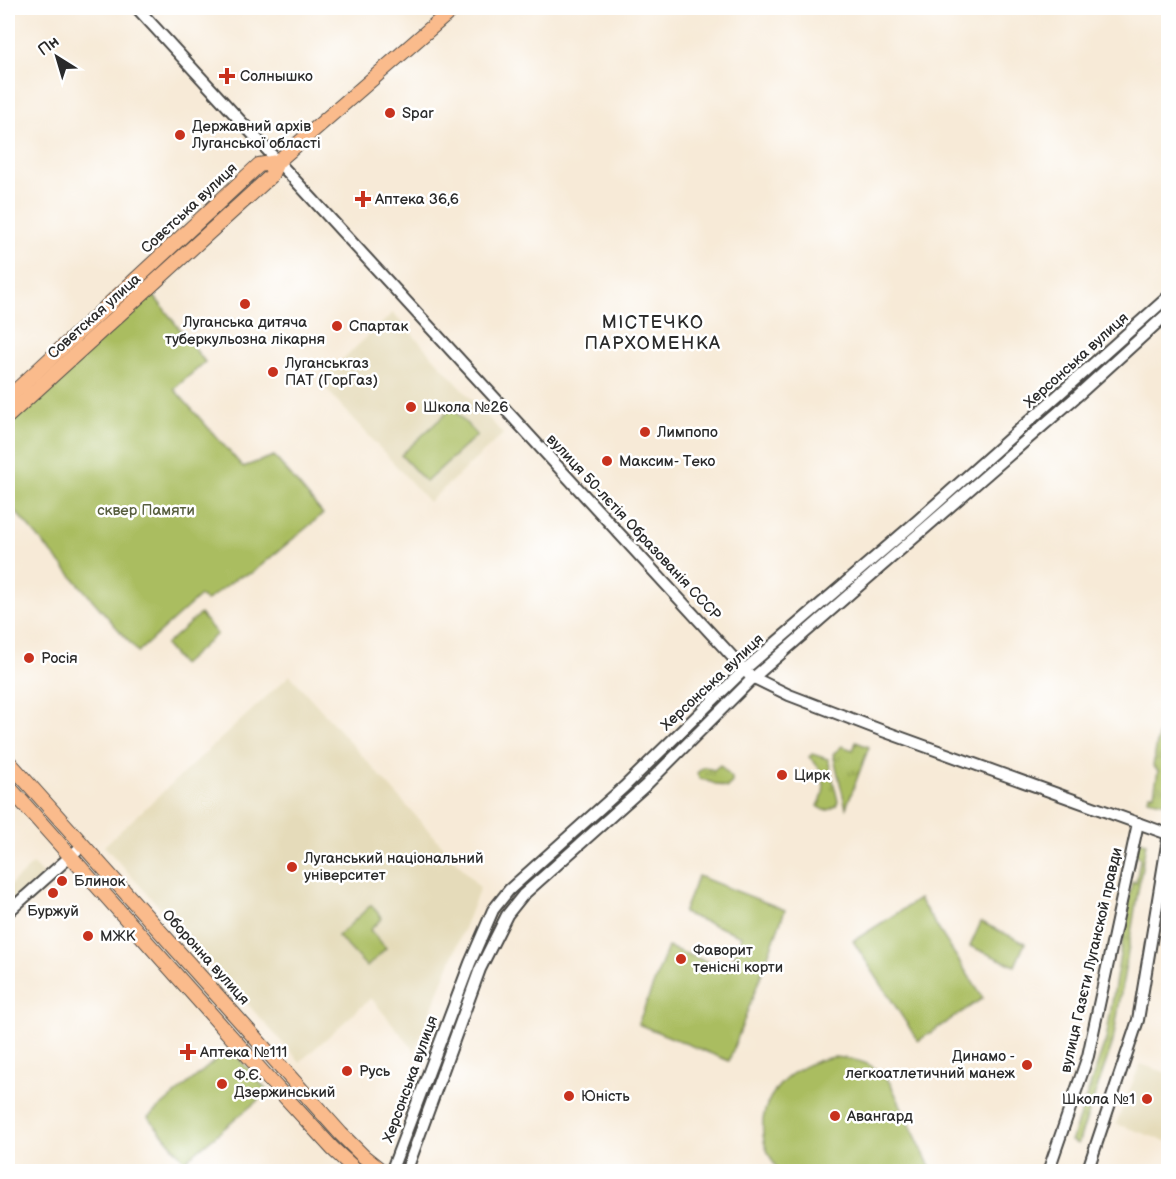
<svg xmlns="http://www.w3.org/2000/svg" width="1176" height="1179" font-family="'Balsamiq Sans',sans-serif">
	<style>
		.built { fill: #e5dbba }
		.grass { fill: url(#grass-tufts); stroke: #6a7446; stroke-width: 1.5 }
		.green { fill: #aabd61; stroke: #6a7446; stroke-width: 1.5 }
		.lines { fill: none; stroke-linecap: round; stroke-linejoin: round }
		.tertiary-casing { stroke: #4a4845; stroke-width: 14 }
		.primary-casing { stroke: #4a4845; stroke-width: 16 }
		.tertiary { stroke: #fff; stroke-width: 10 }
		.primary { stroke: #fabb8c; stroke-width: 14 }
		.poi-dot { fill: #c8321e; stroke: #fff; stroke-width: 2 }
		.labels { text-anchor: middle; stroke-width: 5; stroke-linejoin: round; paint-order: stroke }
		.poi-label { font-size: 15px; fill: #2b2b2b; stroke: #fff; text-anchor: start }
		.street-label { font-size: 15px; fill: #2b2b2b; stroke: #fff }
		.park-label { font-size: 15px; fill: #575e3e; stroke: #fff }
		.quarter-label { font-size: 18px; letter-spacing: 1.5px; fill: #2b2b2b; stroke: #fff }
	</style>
	<defs>
		<pattern id="grass-tufts" width="24" height="20" patternUnits="userSpaceOnUse" patternTransform="scale(1.5)"><rect width="24" height="20" fill="#aabd61"/><path d="M3 7l-1-3M5 7V3M7 7l1-3M15 17l-1-3M17 17v-4M19 17l1-3" fill="none" stroke="#8b9a50"/></pattern>
	</defs>
	<rect width="100%" height="100%" fill="#fff"/>
	<filter id="ink" filterUnits="userSpaceOnUse"><feTurbulence type="fractalNoise" baseFrequency=".0167" numOctaves="2"/><feDisplacementMap in="SourceGraphic" scale="12" xChannelSelector="R" yChannelSelector="G"/><feConvolveMatrix kernelMatrix="1 2 1 2 8 2 1 2 1" color-interpolation-filters="sRGB"/></filter>
	<filter id="wash" filterUnits="userSpaceOnUse"><feTurbulence type="fractalNoise" baseFrequency=".008" numOctaves="4" result="noise"/><feDisplacementMap in="SourceGraphic" scale="24" xChannelSelector="R" yChannelSelector="G"/><feGaussianBlur stdDeviation="1.35" result="paint"/><feColorMatrix in="noise" values="0 0 0 0 0 0 0 0 0 0 0 0 0 0 0 0 0 1.4 0 .05"/><feComposite in="paint" operator="in"/></filter>
	<g filter="url(#wash)">
		<rect width="100%" height="100%" fill="#f7ead7"/>
		<g class="built">
			<polygon points="393,313 503,434 429,502 319,381"/>
			<polygon points="290,675 480,888 415,1051 371,998 300,1062 104,846"/>
			<polygon points="33,864 43,875 8,907 8,887"/>
			<polygon points="1140,1064 1168,1073 1168,1142 1116,1124"/>
		</g>
		<g class="grass">
			<polygon points="1168,676 1168,791 1166,803 1148,799 1149,794 1154,794 1158,771 1153,766"/>
			<polygon points="856,742 869,747 846,808 833,754 842,746 853,750"/>
			<path d="M812,754L828,759L838,801L836,806L829,810H823L818,806C828,789 825,770 809,757Z"/>
			<polygon points="720,765 732,778 732,782 727,788 699,778 697,773 704,767 714,770"/>
			<polygon points="1138,840 1146,843 1113,1042 1078,1144 1071,1141 1106,1039 1132,881 1136,883 1140,858 1135,853"/>
		</g>
		<g class="green">
			<polygon points="151,292 205,362 174,389 243,467 274,456 323,514 252,573 238,577 206,601 200,596 138,652 8,503 8,425"/>
			<polygon points="452,408 477,435 426,482 401,455"/>
			<polygon points="200,614 217,634 182,665 165,645"/>
			<polygon points="698,876 785,910 729,1061 638,1024 668,947 729,970 742,936 683,913"/>
			<polygon points="919,899 983,998 918,1041 853,941"/>
			<polygon points="371,905 382,918 370,930 386,948 367,967 338,936"/>
			<polygon points="981,922 1025,943 1015,966 970,946"/>
			<polygon points="230,1048 268,1092 185,1161 148,1117"/>
			<path d="M834,1057C859,1059 874,1063 890,1083L932,1171H778C773,1162 766,1151 764,1141C755,1096 793,1063 834,1057Z"/>
		</g>
	</g>
	<g filter="url(#ink)">
		<g class="lines">
			<g class="tertiary-casing">
				<g id="tertiary">
					<polyline points="137,8 750,676 789,695 883,731 1168,834"/>
					<polyline points="8,912 83,845"/>
					<polyline points="391,1172 470,963 493,910 509,890 624,787 744,670 917,521 1168,297"/>
					<polyline points="406,1172 480,969 507,915 523,895 645,786 753,678 1077,396 1168,313"/>
					<polyline points="1048,1172 1088,1056 1138,823"/>
					<polyline points="1087,1172 1138,1020 1168,839"/>
				</g>
			</g>
			<g class="primary-casing">
				<g id="primary">
					<polyline points="8,398 259,165 277,162 454,8"/>
					<polyline points="8,416 271,176 277,162"/>
					<polyline points="8,761 341,1134 363,1156 383,1172"/>
					<polyline points="8,786 266,1076 333,1149 358,1172"/>
				</g>
			</g>
			<use href="#tertiary" class="tertiary"/>
			<use href="#primary" class="primary"/>
		</g>
	</g>
	<g class="poi-dot">
		<path d="M224 67h6v6h6v6h-6v6h-6v-6h-6v-6h6z"/>
		<circle cx="390" cy="113" r="6"/>
		<circle cx="180" cy="135" r="6"/>
		<path d="M360 190h6v6h6v6h-6v6h-6v-6h-6v-6h6z"/>
		<circle cx="245" cy="304" r="6"/>
		<circle cx="337" cy="326" r="6"/>
		<circle cx="273" cy="372" r="6"/>
		<circle cx="411" cy="407" r="6"/>
		<circle cx="645" cy="432" r="6"/>
		<circle cx="607" cy="461" r="6"/>
		<circle cx="29" cy="658" r="6"/>
		<circle cx="782" cy="775" r="6"/>
		<circle cx="292" cy="867" r="6"/>
		<circle cx="62" cy="881" r="6"/>
		<circle cx="53" cy="893" r="6"/>
		<circle cx="88" cy="936" r="6"/>
		<circle cx="681" cy="959" r="6"/>
		<path d="M185 1043h6v6h6v6h-6v6h-6v-6h-6v-6h6z"/>
		<circle cx="1027" cy="1065" r="6"/>
		<circle cx="347" cy="1071" r="6"/>
		<circle cx="222" cy="1084" r="6"/>
		<circle cx="569" cy="1096" r="6"/>
		<circle cx="1147" cy="1099" r="6"/>
		<circle cx="835" cy="1116" r="6"/>
	</g>
	<g class="labels">
		<g class="poi-label">
			<text x="240" y="81">Солнышко</text>
			<text x="402" y="118">Spar</text>
			<text x="192" y="131">Державний архів<tspan x="192" dy="17">Луганської області</tspan></text>
			<text x="375" y="204">Аптека 36,6</text>
			<text x="245" y="327" text-anchor="middle">Луганська дитяча<tspan x="245" dy="17">туберкульозна лікарня</tspan></text>
			<text x="349" y="331">Спартак</text>
			<text x="285" y="368">Луганськгаз<tspan x="285" dy="17">ПАТ (ГорГаз)</tspan></text>
			<text x="423" y="412">Школа №26</text>
			<text x="657" y="437">Лимпопо</text>
			<text x="619" y="466">Максим- Теко</text>
			<text x="41" y="663">Росія</text>
			<text x="794" y="780">Цирк</text>
			<text x="304" y="863">Луганський національний<tspan x="304" dy="17">університет</tspan></text>
			<text x="74" y="886">Блинок</text>
			<text x="53" y="916" text-anchor="middle">Буржуй</text>
			<text x="100" y="941">МЖК</text>
			<text x="693" y="955">Фаворит<tspan x="693" dy="17">тенісні корти</tspan></text>
			<text x="200" y="1057">Аптека №111</text>
			<text x="1015" y="1061" text-anchor="end">Динамо -<tspan x="1015" dy="17">легкоатлетичний манеж</tspan></text>
			<text x="359" y="1076">Русь</text>
			<text x="234" y="1080">Ф.Є.<tspan x="234" dy="17">Дзержинський</tspan></text>
			<text x="581" y="1101">Юність</text>
			<text x="1135" y="1104" text-anchor="end">Школа №1</text>
			<text x="847" y="1121">Авангард</text>
		</g>
		<g class="street-label">
			<text transform="translate(189 208) rotate(-43)" y="5">Совєтська вулиця</text>
			<text transform="translate(94 316) rotate(-42)" y="5">Советская улица</text>
			<text transform="translate(1076 360) rotate(-42)" y="5">Херсонська вулиця</text>
			<text transform="translate(634 527) rotate(47)" y="5">вулиця 50-лєтія Образованія СССР</text>
			<text transform="translate(712 682) rotate(-43)" y="5">Херсонська вулиця</text>
			<text transform="translate(206 957) rotate(48)" y="5">Оборонна вулиця</text>
			<text transform="translate(1091 960) rotate(-77)" y="5">вулиця Газєти Луганской правди</text>
			<text transform="translate(410 1079) rotate(-70)" y="5">Херсонська вулиця</text>
		</g>
		<g class="park-label">
			<text x="146" y="515">сквер Памяти</text>
		</g>
		<g class="quarter-label">
			<text x="653" y="328">МІСТЕЧКО<tspan x="653" dy="21">ПАРХОМЕНКА</tspan></text>
		</g>
	</g>
	<rect width="1176" height="1179" fill="none" stroke="#fff" stroke-width="30"/>
	<g transform="translate(57 57) rotate(323)" stroke="#ffffff" stroke-width="4.5" paint-order="stroke">
	<path d="M0-4.5L10 22L0 15L-10 22Z" fill="#2b2b2b"/>
	<text y="-9" font-size="16" font-weight="bold" text-anchor="middle" fill="#2b2b2b">Пн</text>
	</g>
</svg>
